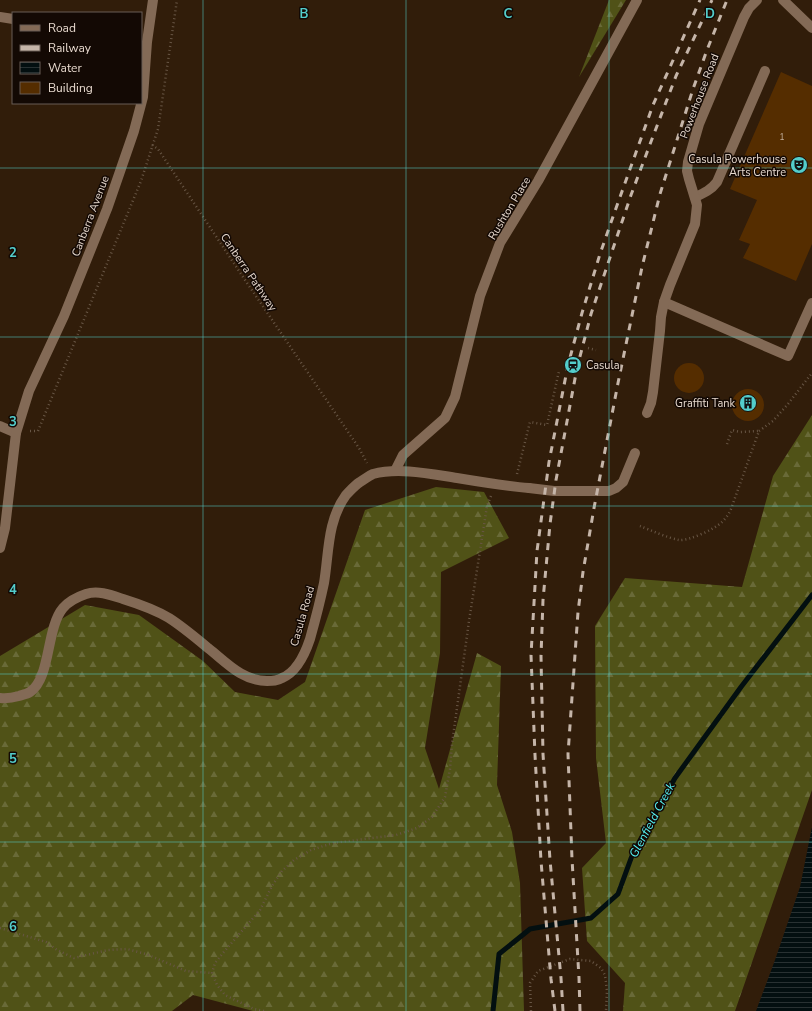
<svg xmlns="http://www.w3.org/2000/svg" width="812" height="1011" font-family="'Nunito Sans',sans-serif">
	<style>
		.forest { fill: url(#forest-firs) }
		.water { fill: url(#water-rules) }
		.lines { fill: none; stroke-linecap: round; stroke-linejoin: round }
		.stream { stroke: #030f10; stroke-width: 5 }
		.building { fill: #552d00 }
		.path { stroke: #685645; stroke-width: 2.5; stroke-dasharray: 1 3; stroke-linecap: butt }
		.lane { stroke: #836a56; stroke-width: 10 }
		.street { stroke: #836a56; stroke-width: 10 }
		.rail { stroke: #c5b5a9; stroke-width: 3; stroke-dasharray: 7 7; stroke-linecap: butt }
		.grid { fill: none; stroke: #53cdcb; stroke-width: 1; stroke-opacity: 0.55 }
		.labels { text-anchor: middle; stroke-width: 3; stroke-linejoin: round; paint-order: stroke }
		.number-label { font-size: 9px; fill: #c2ae9a }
		.street-label { font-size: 11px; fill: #e7d9ce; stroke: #130904 }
		.poi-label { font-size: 11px; fill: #e7d9ce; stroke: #130904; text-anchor: end }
		.water-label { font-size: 12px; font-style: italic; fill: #55f3f5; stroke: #130904 }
		.grid-label { font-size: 13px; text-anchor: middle; font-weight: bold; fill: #53cdcb; stroke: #130904; stroke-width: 3; stroke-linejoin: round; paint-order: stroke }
	</style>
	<defs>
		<pattern id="forest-firs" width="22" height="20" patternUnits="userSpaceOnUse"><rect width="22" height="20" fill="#505217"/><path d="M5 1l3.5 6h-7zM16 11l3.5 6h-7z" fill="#696a38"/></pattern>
		<pattern id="water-rules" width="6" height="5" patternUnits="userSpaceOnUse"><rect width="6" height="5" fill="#030f10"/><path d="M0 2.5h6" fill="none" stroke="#283132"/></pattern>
	</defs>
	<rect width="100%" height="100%" fill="#311d0a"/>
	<g class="forest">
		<polygon points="609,0 626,0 579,77"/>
		<polygon points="812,415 812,790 735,1011 623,1011 625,983 587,941 582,868 606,843 596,758 595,626 625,578 742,587 773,476"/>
		<polygon points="436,487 484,492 509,538 441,572 440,653 425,748 439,789 477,653 501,666 497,785 512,832 520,883 524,1011 253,1011 193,995 172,1011 0,1011 0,656 85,605 139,615 203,661 235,692 278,700 305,682 365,510"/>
	</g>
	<polygon class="water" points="812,827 812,1011 756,1011 775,960 800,887"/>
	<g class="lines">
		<polyline class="stream" points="493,1011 499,954 530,929 591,918 618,894 633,853 675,778 741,687 812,595"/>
	</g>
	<g class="building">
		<polygon points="781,72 812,86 812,244 796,281 743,258 750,244 739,240 757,200 730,189"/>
		<circle cx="689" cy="378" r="15"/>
		<circle cx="748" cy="405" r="16"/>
	</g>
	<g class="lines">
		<g class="path">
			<polyline points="152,145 158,149 243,277 359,448 367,463"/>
			<polyline points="588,348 596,350"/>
			<polyline points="30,431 38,431 141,181 158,129 177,0"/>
			<polyline points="759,431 773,421 788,404 812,373"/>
			<polyline points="727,444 732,430 740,432 759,431"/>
			<polyline points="517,474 530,422 547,425 559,371"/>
			<path d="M640,526C650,530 668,538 679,540C689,541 715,529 722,522C726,518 729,514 731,509L759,431"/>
			<polyline points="0,928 46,942 57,950 74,958 108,950 127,949 146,954 186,971 212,973"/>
			<polyline points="264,1011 254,1009 225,995 217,985 212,973 215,963 223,953 260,910 272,886 282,871 294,860 311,850 333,843 396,835 417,828 432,817 445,797 450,769 452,744 469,621 487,506 491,496"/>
			<polyline points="531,1011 530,983 538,971 570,959 591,961 601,968 605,975 607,991 606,1011"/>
		</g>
		<g class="lane">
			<polyline points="783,0 812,28"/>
			<path d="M695,197C704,193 711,190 717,182L765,71"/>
			<polyline points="664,302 788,356 812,303"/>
			<polyline points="647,413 651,403 653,392 660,331 661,317 664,302 670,285 695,224 697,205 689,179 687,171 688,162 699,124 744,17 749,8 757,0"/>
			<polyline points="529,488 554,491 609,491 616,488 623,482 635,453"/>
		</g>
		<g class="street">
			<polyline points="0,17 13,19"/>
			<polyline points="0,426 16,433"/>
			<polyline points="395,471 403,455 445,418 455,397 480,296 500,243 538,181 637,0"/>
			<polyline points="0,548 5,528 16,433 29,391 64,316 107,209 134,131 143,97 147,42 153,0"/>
			<path d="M0,698C7,699 12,698 19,696C22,695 27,694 30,692C51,678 46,628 63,608C69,601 77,597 86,594C98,590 111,595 123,599C139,604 154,609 169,618C183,627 196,638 208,648C226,662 242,681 267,681C273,681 277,681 282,678C297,672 305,654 310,639C315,621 320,602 324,583C329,553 327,521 346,495C351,490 354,486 360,482C364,480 368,476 373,474C399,467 431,474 457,478C481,482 505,486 529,488"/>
		</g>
		<g class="rail">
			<polyline points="555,1011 551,979 541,861 535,755 531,655 537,551 549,462 568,365 582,313 600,254 615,211 653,105 700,0"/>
			<polyline points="563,1011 561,978 550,860 543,754 541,656 543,600 550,524 556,480 577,368 591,314 631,195 652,139 676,76 712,0"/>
			<polyline points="580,1011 579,978 572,859 568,754 578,612 583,572 594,508 618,383 642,267 660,194 693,89 707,50 727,0"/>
		</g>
	</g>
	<path class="grid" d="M203,0V1011M406,0V1011M609,0V1011M0,168H812M0,337H812M0,506H812M0,674H812M0,842H812"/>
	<defs>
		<g id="theatre-disc" transform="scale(0.9)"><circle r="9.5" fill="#53cdcb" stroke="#130904"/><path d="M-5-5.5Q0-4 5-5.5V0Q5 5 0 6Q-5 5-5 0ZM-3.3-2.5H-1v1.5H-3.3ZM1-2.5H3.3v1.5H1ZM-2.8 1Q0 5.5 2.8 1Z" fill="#111"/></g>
		<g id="station-disc" transform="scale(0.9)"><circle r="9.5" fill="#53cdcb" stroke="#130904"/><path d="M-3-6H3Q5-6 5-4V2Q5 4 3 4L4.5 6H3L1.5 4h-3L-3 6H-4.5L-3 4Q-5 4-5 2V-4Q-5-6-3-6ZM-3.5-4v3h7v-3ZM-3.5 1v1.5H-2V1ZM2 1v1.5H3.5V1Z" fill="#111"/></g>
		<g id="building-disc" transform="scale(0.9)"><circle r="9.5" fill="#53cdcb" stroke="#130904"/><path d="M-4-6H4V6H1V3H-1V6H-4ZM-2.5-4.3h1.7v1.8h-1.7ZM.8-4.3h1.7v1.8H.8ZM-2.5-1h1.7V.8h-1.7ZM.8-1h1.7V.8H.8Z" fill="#111"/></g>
	</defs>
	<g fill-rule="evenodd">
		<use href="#theatre-disc" x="799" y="165"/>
		<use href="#station-disc" x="573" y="365"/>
		<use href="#building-disc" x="748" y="403"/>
	</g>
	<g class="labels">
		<g class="number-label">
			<text x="782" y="140">1</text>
		</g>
		<g class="street-label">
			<text transform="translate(699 96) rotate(-69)" y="4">Powerhouse Road</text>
			<text transform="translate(509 208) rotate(-59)" y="4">Rushton Place</text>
			<text transform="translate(90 216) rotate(-69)" y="4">Canberra Avenue</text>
			<text transform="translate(249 272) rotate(56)" y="4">Canberra Pathway</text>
			<text transform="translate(302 616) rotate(-74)" y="4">Casula Road</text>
		</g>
		<g class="poi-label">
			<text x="786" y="163">Casula Powerhouse<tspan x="786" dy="13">Arts Centre</tspan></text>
			<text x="586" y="369" text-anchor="start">Casula</text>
			<text x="735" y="407">Graffiti Tank</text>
		</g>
		<g class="water-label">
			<text transform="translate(652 820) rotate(-62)" y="4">Glenfield Creek</text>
		</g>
	</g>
	<g class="grid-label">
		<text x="304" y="18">B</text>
		<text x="508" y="18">C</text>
		<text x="710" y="18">D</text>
		<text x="13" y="257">2</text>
		<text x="13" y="426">3</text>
		<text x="13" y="594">4</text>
		<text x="13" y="763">5</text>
		<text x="13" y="931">6</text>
	</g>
	<rect x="12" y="12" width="130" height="92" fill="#130904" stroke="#685c55"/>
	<rect x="20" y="25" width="20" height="6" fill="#836a56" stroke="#685c55"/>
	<text x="48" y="32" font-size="12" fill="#e7d9ce">Road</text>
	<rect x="20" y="45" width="20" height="6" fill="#c5b5a9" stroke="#685c55"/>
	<text x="48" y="52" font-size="12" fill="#e7d9ce">Railway</text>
	<rect x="20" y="62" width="20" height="12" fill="url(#water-rules)" stroke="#685c55"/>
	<text x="48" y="72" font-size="12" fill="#e7d9ce">Water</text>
	<rect x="20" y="82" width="20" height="12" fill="#552d00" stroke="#685c55"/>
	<text x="48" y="92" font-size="12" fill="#e7d9ce">Building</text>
</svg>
